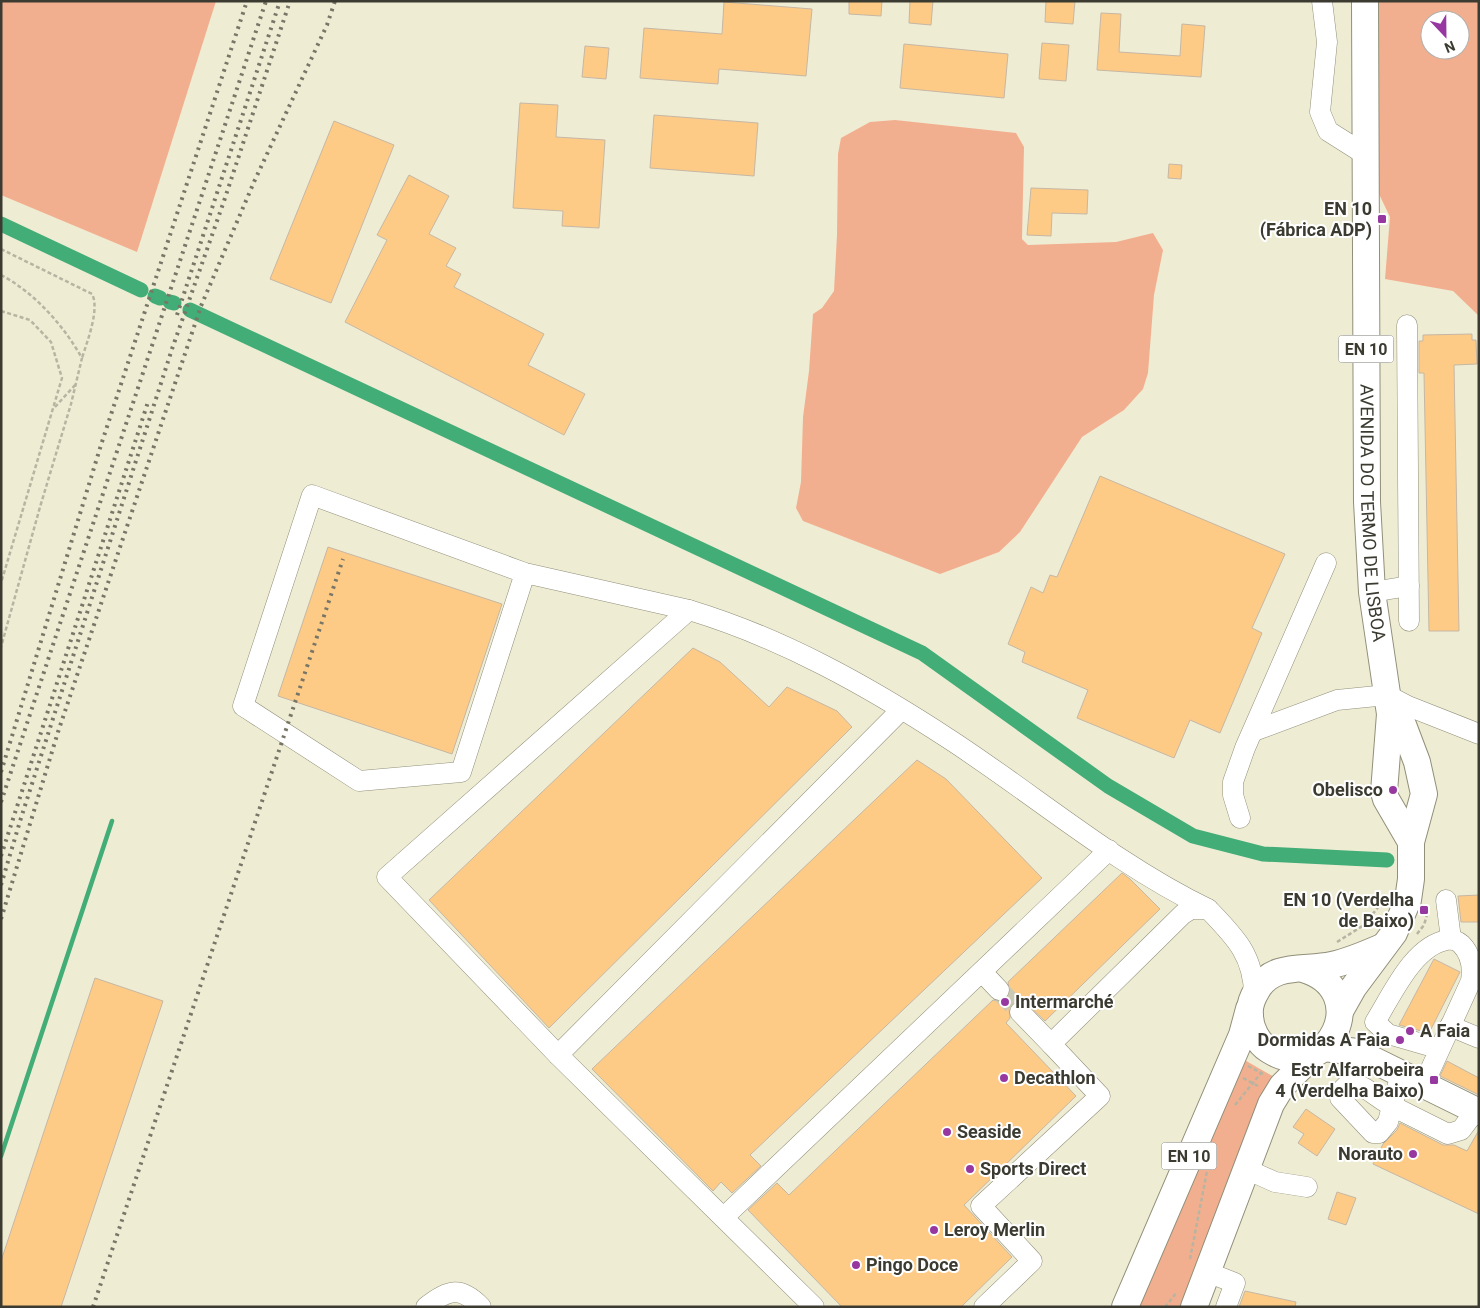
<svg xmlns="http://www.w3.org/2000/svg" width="1480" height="1308" font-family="Roboto,sans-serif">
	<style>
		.green { fill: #f2af8f; fill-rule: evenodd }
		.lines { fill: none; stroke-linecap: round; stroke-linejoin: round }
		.stream { stroke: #42ad76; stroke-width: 4.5 }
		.canal { stroke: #42ad76; stroke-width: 15 }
		.building { fill: #fdcb86; stroke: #c6b7a4 }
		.minor-tunnel { stroke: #cbc9b3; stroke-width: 20; stroke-dasharray: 20 10; stroke-linecap: butt }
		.minor-casing { stroke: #918f79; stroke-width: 21 }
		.major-casing { stroke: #918f79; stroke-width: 28 }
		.path { stroke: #b7b4a1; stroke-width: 2.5; stroke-dasharray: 4 2.5; stroke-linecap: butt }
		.minor { stroke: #fff; stroke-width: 20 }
		.major { stroke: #fff; stroke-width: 26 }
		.rail { stroke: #777667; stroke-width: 4; stroke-dasharray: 2.5 5; stroke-linecap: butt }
		.poi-dot { fill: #9738a1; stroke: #fff; stroke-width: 2 }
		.labels { text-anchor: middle; stroke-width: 4; stroke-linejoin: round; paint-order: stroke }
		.shield { fill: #fff; stroke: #76766f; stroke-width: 1 }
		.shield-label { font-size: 16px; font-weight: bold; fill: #3c3b31 }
		.poi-label { font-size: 18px; font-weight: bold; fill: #3c3b31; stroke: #fff; text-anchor: start }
		.street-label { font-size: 18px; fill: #3c3b31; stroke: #fff }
	</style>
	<rect width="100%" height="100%" fill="#efecd4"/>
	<g class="green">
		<polygon points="1,1 216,1 137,252 1,195"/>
		<path d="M1379,1H1479V316L1453,291L1385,279L1390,217L1379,194ZM1430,20H1460V50H1430Z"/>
		<polygon points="895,120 1016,133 1024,147 1022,239 1028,245 1116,242 1153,233 1163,250 1154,295 1148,373 1143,389 1124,410 1082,437 1020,532 999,552 940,574 803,521 796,508 801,482 803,417 809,371 813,314 822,308 834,291 837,235 838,154 841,138 870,122"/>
		<polygon points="1241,1058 1276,1078 1186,1307 1134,1307"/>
	</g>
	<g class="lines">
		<polyline class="stream" points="1,1156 112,821"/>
		<g class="canal">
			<polyline points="1,224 141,290"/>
			<polyline points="155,296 160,298"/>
			<polyline points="170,302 174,303"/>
			<polyline points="190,310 922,653 1108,786 1193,836 1263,854 1387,860"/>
		</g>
	</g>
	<g class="building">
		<polygon points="849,1 882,1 881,16 849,14"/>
		<polygon points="910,1 933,1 931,25 909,23"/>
		<polygon points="1046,1 1075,1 1073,24 1045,22"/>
		<polygon points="724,2 812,9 806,76 719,69 718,84 640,78 644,28 722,34"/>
		<polygon points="1101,13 1121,14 1119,52 1180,56 1182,24 1205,26 1201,77 1097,70"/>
		<polygon points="1042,43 1069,45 1066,81 1039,79"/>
		<polygon points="904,44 1008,54 1004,98 900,88"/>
		<polygon points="585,46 609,48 606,79 582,77"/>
		<polygon points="520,103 558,105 556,137 605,140 599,228 562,226 563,211 513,208"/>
		<polygon points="654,115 758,123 754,176 650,168"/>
		<polygon points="334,121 394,145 331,303 270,279"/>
		<polygon points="1169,164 1182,165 1181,179 1168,178"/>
		<polygon points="409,175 449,196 429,234 456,248 446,266 461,274 454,287 544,334 528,365 585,394 564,435 345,322 387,240 377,235"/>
		<polygon points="1031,188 1088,190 1087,214 1052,213 1051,236 1027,235"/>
		<polygon points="1472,334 1472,340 1476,340 1477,364 1454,365 1459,631 1429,631 1424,373 1419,373 1419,341 1423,341 1423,335"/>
		<polygon points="1100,476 1285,554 1252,628 1262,633 1220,733 1190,720 1174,758 1077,718 1088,690 1022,662 1025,652 1008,644 1031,587 1043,593 1050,575 1057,577"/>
		<polygon points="328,547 502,604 452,754 278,696"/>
		<polygon points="693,648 720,662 769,707 787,687 837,711 852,727 549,1028 429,900"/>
		<polygon points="917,760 946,779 1042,878 750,1155 761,1166 732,1193 721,1182 713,1191 592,1069"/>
		<polygon points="1122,873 1130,879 1160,909 1045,1021 1024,1001 1017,1001 1009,1008 1010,1018 1006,1023 1076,1096 964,1205 1012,1257 961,1307 842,1307 748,1210 777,1183 789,1195 993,1000 1001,1002 1007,999 1010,993 1008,982"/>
		<polygon points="1479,895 1479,922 1461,922 1458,896"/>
		<polygon points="1434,959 1460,972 1429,1033 1399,1025"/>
		<polygon points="95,978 163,1001 61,1307 1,1307 1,1261"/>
		<polygon points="1447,1061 1479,1078 1479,1095 1440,1076"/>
		<polygon points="1306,1109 1335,1129 1317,1156 1298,1143 1304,1134 1293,1127"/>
		<polygon points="1400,1123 1443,1145 1454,1145 1467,1151 1479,1130 1479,1214 1373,1164 1383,1144 1397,1130"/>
		<polygon points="1337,1192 1356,1198 1346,1225 1328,1219"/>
		<polygon points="1245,1291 1296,1302 1295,1307 1239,1307"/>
	</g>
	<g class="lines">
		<polyline class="minor-tunnel" points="999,990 1020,1012"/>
		<g class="minor-casing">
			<g id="minor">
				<polyline points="1322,1 1327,42 1320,112 1328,131 1366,155"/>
				<polyline points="1407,325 1409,621"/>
				<polyline points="525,573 461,772 359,781 243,706 312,495 525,573 689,610"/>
				<polyline points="1372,592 1409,586"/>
				<polyline points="1254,731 1337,700 1387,695 1408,706 1479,734"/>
				<polyline points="1240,818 1233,795 1233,782 1245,748 1326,563"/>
				<polyline points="1446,900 1451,939"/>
				<polyline points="982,972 999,990"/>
				<polyline points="1020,1012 1051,1044"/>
				<polyline points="1450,1026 1479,1038"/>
				<polyline points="558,1055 901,710"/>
				<path d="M1401,1074L1392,1106C1378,1099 1365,1085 1350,1082L1341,1091L1340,1098L1373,1133H1379L1388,1122L1392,1106L1448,1134L1461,1130L1476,1110"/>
				<path d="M1423,1086L1471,981C1473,968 1471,954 1461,944C1458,941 1452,939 1447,940C1413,946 1392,995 1375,1022L1388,1034L1440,1049"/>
				<polyline points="1246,1169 1275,1182 1307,1187"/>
				<polyline points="724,1217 1109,850"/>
				<polyline points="1207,1272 1235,1283 1226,1307"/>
				<path d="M426,1307C447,1290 460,1285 481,1307"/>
				<path d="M814,1307L558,1055L387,877L689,610C782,638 868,686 949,739C1035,795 1115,864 1208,909"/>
				<path d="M984,1307L1032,1261L981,1206L1100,1096L1051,1044L1183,914L1191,909H1208C1234,936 1254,955 1254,995"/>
			</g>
		</g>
		<g class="major-casing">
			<g id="major">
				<path id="s1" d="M1365,1L1367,502L1372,592L1390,714L1384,792L1386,799L1411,842"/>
				<path d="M1303,969C1375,990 1328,1087 1269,1050C1258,1043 1250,1029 1250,1015C1249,1006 1252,998 1257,990C1273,962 1305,971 1332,965C1350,961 1366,954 1382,947"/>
				<polyline points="1340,1011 1353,988 1394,933 1408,900 1411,879 1411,842 1424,794 1417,762 1403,725 1392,704"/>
				<polyline points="1324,1048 1357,1052 1479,1112"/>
				<polyline points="1125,1307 1242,1035 1249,1009"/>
				<polyline points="1194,1307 1271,1104 1282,1086 1315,1053"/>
			</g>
		</g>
		<g class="path">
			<path d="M1,249L92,294C100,309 87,342 82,358"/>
			<path d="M1,275C35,293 63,325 82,358L71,404L40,507L1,647"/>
			<polyline points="1,311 30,320 51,342 62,378 1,583"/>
			<polyline points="55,407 76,384"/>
			<polyline points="1417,934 1424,925 1429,908"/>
			<polyline points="1337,942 1364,925 1387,896"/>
			<polyline points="1248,1066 1265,1075"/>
			<polyline points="1243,1078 1258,1086"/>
			<polyline points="1235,1105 1261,1073"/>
			<polyline points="1190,1259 1208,1166"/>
			<polyline points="1165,1307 1177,1292"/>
		</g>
		<use href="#minor" class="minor"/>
		<use href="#major" class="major"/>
		<g class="rail">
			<polyline points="177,315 280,1"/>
			<polyline points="1,772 101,445 247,1"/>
			<polyline points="1,802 266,1"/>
			<polyline points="1,856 148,402"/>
			<polyline points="1,885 21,818 172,349 224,201 290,1"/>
			<polyline points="1,919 58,732 201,306 254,182 327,25 335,1"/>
			<polyline points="93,1307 343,559"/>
		</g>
	</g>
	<g class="poi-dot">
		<rect x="1377" y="214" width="10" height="10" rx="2.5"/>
		<circle cx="1393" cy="790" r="5"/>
		<rect x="1419" y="905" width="10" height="10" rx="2.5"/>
		<circle cx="1005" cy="1002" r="5"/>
		<circle cx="1410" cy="1031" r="5"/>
		<circle cx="1400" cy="1040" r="5"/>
		<circle cx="1004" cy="1078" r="5"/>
		<rect x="1429" y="1075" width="10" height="10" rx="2.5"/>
		<circle cx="947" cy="1132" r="5"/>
		<circle cx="1413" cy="1154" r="5"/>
		<circle cx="970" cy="1169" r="5"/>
		<circle cx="934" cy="1230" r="5"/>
		<circle cx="856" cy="1265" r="5"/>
	</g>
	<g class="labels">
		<g class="shield">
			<rect x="1338.5" y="335.5" width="55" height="27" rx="4"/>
			<rect x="1161.5" y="1142.5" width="55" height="27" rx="4"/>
		</g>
		<g class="shield-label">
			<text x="1366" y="355">EN 10</text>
			<text x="1189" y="1162">EN 10</text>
		</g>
		<g class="poi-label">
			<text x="1372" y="215" text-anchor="end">EN 10<tspan x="1372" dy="21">(Fábrica ADP)</tspan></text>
			<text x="1383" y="796" text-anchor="end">Obelisco</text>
			<text x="1414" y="906" text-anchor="end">EN 10 (Verdelha<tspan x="1414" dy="21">de Baixo)</tspan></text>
			<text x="1015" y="1008">Intermarché</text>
			<text x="1420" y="1037">A Faia</text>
			<text x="1390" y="1046" text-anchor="end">Dormidas A Faia</text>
			<text x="1424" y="1076" text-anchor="end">Estr Alfarrobeira<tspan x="1424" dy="21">4 (Verdelha Baixo)</tspan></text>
			<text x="1014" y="1084">Decathlon</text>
			<text x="957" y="1138">Seaside</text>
			<text x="1403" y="1160" text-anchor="end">Norauto</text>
			<text x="980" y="1175">Sports Direct</text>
			<text x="944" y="1236">Leroy Merlin</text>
			<text x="866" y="1271">Pingo Doce</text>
		</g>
		<g class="street-label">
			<text dy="6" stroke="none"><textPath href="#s1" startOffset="512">AVENIDA DO TERMO DE LISBOA</textPath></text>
		</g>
	</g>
	<rect width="1480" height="1308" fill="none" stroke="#3c3b31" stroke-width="5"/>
	<g transform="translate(1445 35) rotate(158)"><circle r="24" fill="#ffffff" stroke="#b1b1ad"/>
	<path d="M0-4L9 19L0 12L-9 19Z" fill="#9738a1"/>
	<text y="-8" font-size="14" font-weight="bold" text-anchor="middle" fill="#3c3b31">N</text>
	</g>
</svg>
